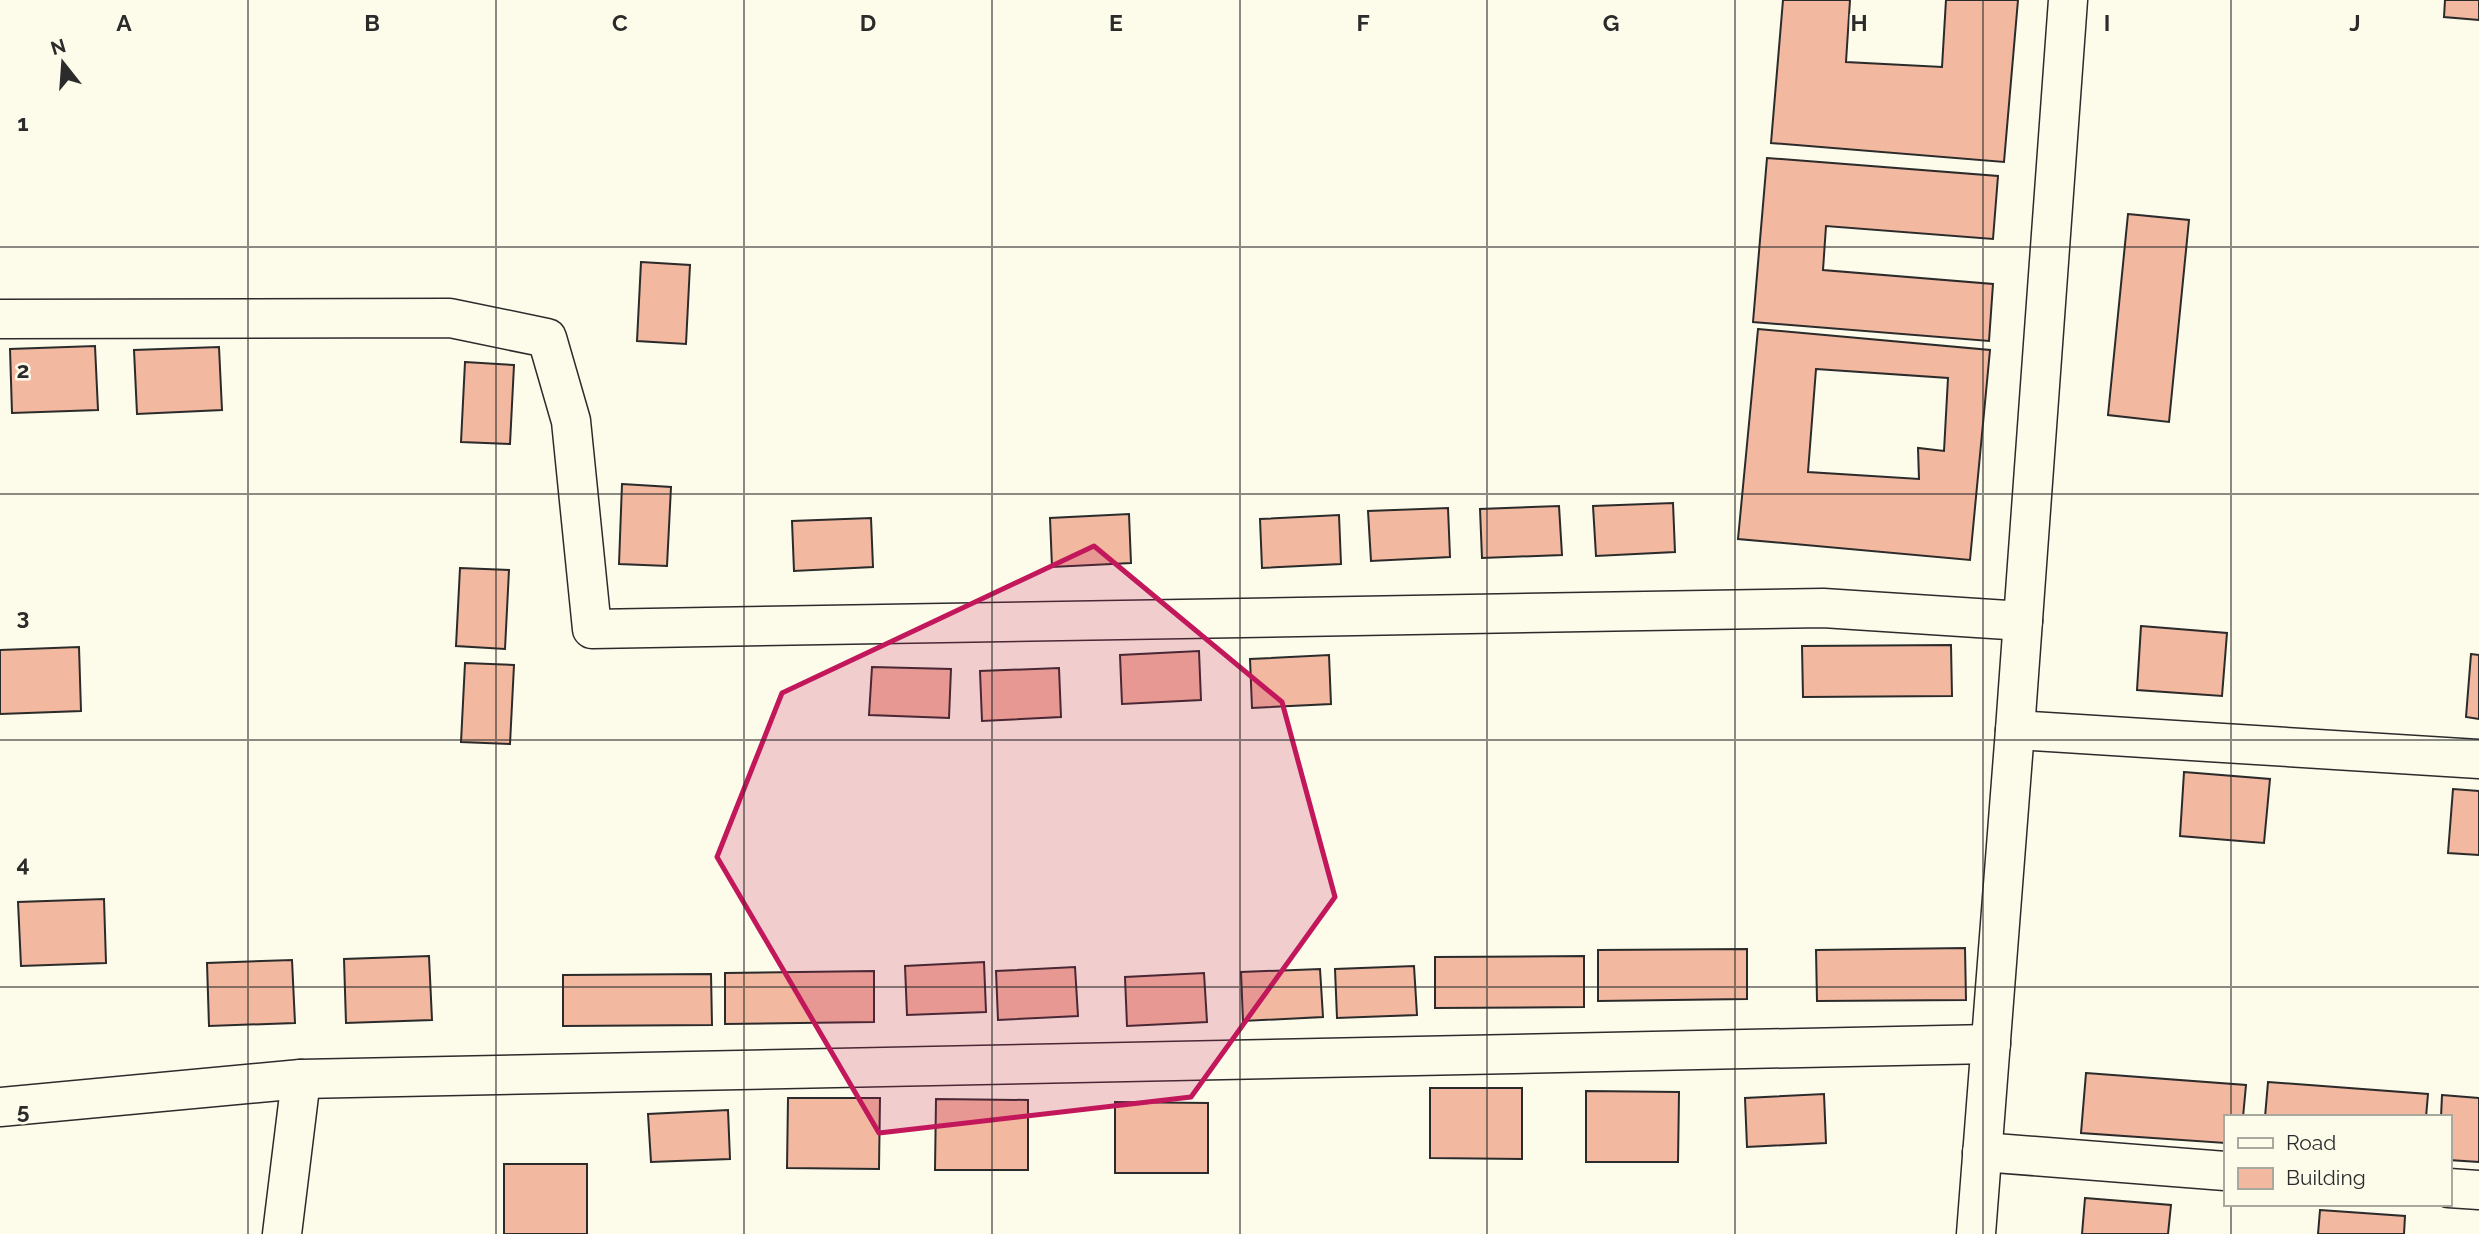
<svg xmlns="http://www.w3.org/2000/svg" width="2479" height="1234" font-family="Raleway,sans-serif">
	<style>
		.building { fill: #f2b8a0; stroke: #2b2b2b; stroke-width: 2; fill-rule: evenodd }
		.lines { fill: none; stroke-linecap: round; stroke-linejoin: round }
		.minor-casing { stroke: #2b2b2b; stroke-width: 41 }
		.minor { stroke: #fdfbea; stroke-width: 38 }
		.marked { fill: #c2185b; fill-opacity: 0.2; stroke: #c2185b; stroke-width: 5; stroke-linejoin: round }
		.grid { fill: none; stroke: #2b2b2b; stroke-width: 2; stroke-opacity: 0.55 }
		.grid-label { font-size: 23px; text-anchor: middle; font-weight: bold; fill: #2b2b2b; stroke: #fdfbea; stroke-width: 5; stroke-linejoin: round; paint-order: stroke }
	</style>
	<rect width="100%" height="100%" fill="#fdfbea"/>
	<g class="building">
		<polygon points="1783,0 1850,0 1846,62 1942,67 1946,0 2018,0 2004,162 1771,143"/>
		<polygon points="2445,0 2479,0 2479,20 2444,17"/>
		<polygon points="1767,158 1998,176 1993,239 1826,226 1823,270 1993,284 1989,341 1753,322"/>
		<polygon points="2128,214 2189,220 2169,422 2108,415"/>
		<polygon points="641,262 690,265 686,344 637,341"/>
		<path d="M1758,329L1990,350L1970,560L1738,539ZM1816,369L1948,378L1944,451L1918,448L1919,479L1808,472Z"/>
		<polygon points="95,346 98,410 12,413 10,349"/>
		<polygon points="219,347 222,410 137,414 134,350"/>
		<polygon points="465,362 514,365 510,444 461,442"/>
		<polygon points="622,484 671,487 667,566 619,564"/>
		<polygon points="1673,503 1675,552 1596,556 1593,506"/>
		<polygon points="1559,506 1562,555 1482,558 1480,509"/>
		<polygon points="1448,508 1450,557 1371,561 1368,511"/>
		<polygon points="1129,514 1131,563 1052,567 1050,518"/>
		<polygon points="1339,515 1341,564 1262,568 1260,519"/>
		<polygon points="871,518 873,567 794,571 792,521"/>
		<polygon points="460,568 509,570 505,649 456,646"/>
		<polygon points="2141,626 2227,633 2222,696 2137,690"/>
		<polygon points="1951,645 1952,696 1803,697 1802,646"/>
		<polygon points="79,647 81,711 0,714 0,650"/>
		<polygon points="1199,651 1201,700 1122,704 1120,655"/>
		<polygon points="2471,654 2479,655 2479,719 2466,717"/>
		<polygon points="1329,655 1331,704 1252,708 1250,659"/>
		<polygon points="465,663 514,665 510,744 461,742"/>
		<polygon points="872,667 951,669 949,718 869,715"/>
		<polygon points="1059,668 1061,717 982,721 980,671"/>
		<polygon points="2184,772 2270,779 2264,843 2180,836"/>
		<polygon points="2453,789 2479,791 2479,855 2448,853"/>
		<polygon points="104,899 106,963 21,966 18,902"/>
		<polygon points="1965,948 1966,1000 1817,1001 1816,950"/>
		<polygon points="1747,949 1747,999 1598,1001 1598,950"/>
		<polygon points="429,956 432,1020 346,1023 344,959"/>
		<polygon points="1584,956 1584,1007 1435,1008 1435,957"/>
		<polygon points="292,960 295,1023 209,1026 207,963"/>
		<polygon points="984,962 986,1012 907,1015 905,966"/>
		<polygon points="1414,966 1417,1015 1337,1018 1335,969"/>
		<polygon points="1075,967 1078,1016 998,1020 996,971"/>
		<polygon points="1320,969 1323,1017 1243,1021 1241,972"/>
		<polygon points="874,971 874,1022 725,1024 725,973"/>
		<polygon points="1204,973 1207,1022 1127,1026 1125,977"/>
		<polygon points="711,974 712,1025 563,1026 563,975"/>
		<polygon points="2086,1073 2246,1085 2243,1117 2225,1117 2225,1143 2081,1133"/>
		<polygon points="2268,1082 2428,1094 2426,1117 2265,1117"/>
		<polygon points="1430,1088 1522,1088 1522,1159 1430,1158"/>
		<polygon points="1586,1091 1679,1092 1678,1162 1586,1162"/>
		<polygon points="1824,1094 1826,1143 1747,1147 1745,1098"/>
		<polygon points="2442,1095 2479,1098 2479,1162 2449,1160 2449,1117 2441,1117"/>
		<polygon points="788,1098 880,1098 879,1169 787,1168"/>
		<polygon points="936,1099 1028,1100 1028,1170 935,1170"/>
		<polygon points="1115,1102 1208,1103 1208,1173 1115,1173"/>
		<polygon points="728,1110 730,1159 651,1162 648,1114"/>
		<rect x="504" y="1164" width="83" height="70"/>
		<polygon points="2085,1198 2171,1205 2168,1234 2082,1234"/>
		<polygon points="2320,1210 2405,1216 2404,1234 2318,1234"/>
	</g>
	<g class="lines">
		<g class="minor-casing">
			<g id="minor">
				<polyline points="0,319 450,318 547,338 571,421 592,629 1823,608 2023,621"/>
				<polyline points="2015,730 2479,759"/>
				<polyline points="0,1107 301,1079 1991,1044"/>
				<polyline points="1982,1152 2225,1171"/>
				<polyline points="2449,1188 2479,1190"/>
				<polyline points="282,1234 301,1079"/>
				<polyline points="1976,1234 2015,730 2068,0"/>
			</g>
		</g>
		<use href="#minor" class="minor"/>
	</g>
	<path class="marked" d="M1094,546L1282,702L1335,897L1191,1097L879,1133L717,857L782,693Z"/>
	<path class="grid" d="M248,0V1234M496,0V1234M744,0V1234M992,0V1234M1240,0V1234M1487,0V1234M1735,0V1234M1983,0V1234M2231,0V1117M0,247H2479M0,494H2479M0,740H2479M0,987H2479M2231,1204V1234"/>
	<g class="grid-label">
		<text x="124" y="31">A</text>
		<text x="372" y="31">B</text>
		<text x="620" y="31">C</text>
		<text x="868" y="31">D</text>
		<text x="1116" y="31">E</text>
		<text x="1363" y="31">F</text>
		<text x="1611" y="31">G</text>
		<text x="1859" y="31">H</text>
		<text x="2107" y="31">I</text>
		<text x="2355" y="31">J</text>
		<text x="23" y="131">1</text>
		<text x="23" y="378">2</text>
		<text x="23" y="625">3</text>
		<text x="23" y="872">4</text>
		<text x="23" y="1119">5</text>
	</g>
	<rect x="2224" y="1115" width="228" height="91" fill="#fdfbea" stroke="#a9a89e" stroke-width="2"/>
	<rect x="2238" y="1138" width="35" height="10" fill="#fdfbea" stroke="#a9a89e" stroke-width="2"/>
	<text x="2286" y="1150" font-size="21" fill="#2b2b2b">Road</text>
	<rect x="2238" y="1168" width="35" height="21" fill="#f2b8a0" stroke="#a9a89e" stroke-width="2"/>
	<text x="2286" y="1185" font-size="21" fill="#2b2b2b">Building</text>
	<g transform="translate(63 63) rotate(343)" stroke="#fdfbea" stroke-width="5" paint-order="stroke">
	<path d="M0-5L12 26L0 18L-12 26Z" fill="#2b2b2b"/>
	<text y="-10" font-size="19" font-weight="bold" text-anchor="middle" fill="#2b2b2b">N</text>
	</g>
</svg>
